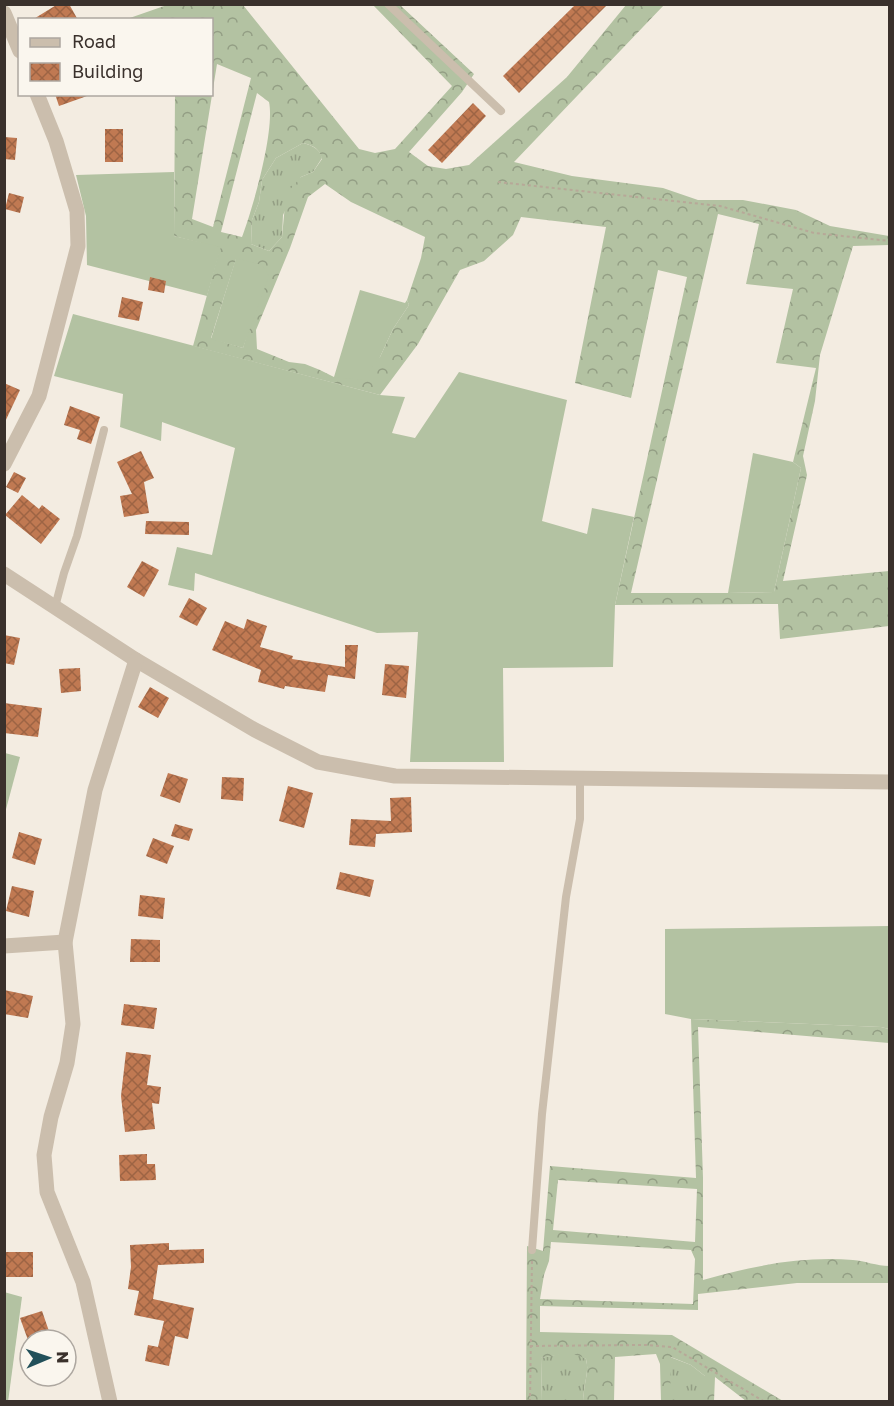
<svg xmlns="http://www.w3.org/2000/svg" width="894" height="1406" font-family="'Golos Text',sans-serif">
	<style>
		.grass { fill: url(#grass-tufts) }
		.forest { fill: url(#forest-crowns); fill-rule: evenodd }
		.garden { fill: #b3c2a2 }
		.building { fill: url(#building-cross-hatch) }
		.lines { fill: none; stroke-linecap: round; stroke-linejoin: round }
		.path { stroke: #b7a898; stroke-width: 2; stroke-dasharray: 3 3; stroke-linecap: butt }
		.service { stroke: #cbbead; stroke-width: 8 }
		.minor { stroke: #cbbead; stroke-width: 15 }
		.tertiary { stroke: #cbbead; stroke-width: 15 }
	</style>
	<defs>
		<pattern id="grass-tufts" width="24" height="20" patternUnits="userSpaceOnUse" patternTransform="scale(1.5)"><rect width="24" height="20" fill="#b3c2a2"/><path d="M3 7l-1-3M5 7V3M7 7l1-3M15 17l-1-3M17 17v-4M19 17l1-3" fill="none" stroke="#939e84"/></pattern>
		<pattern id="forest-crowns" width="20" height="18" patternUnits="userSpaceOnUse" patternTransform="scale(1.5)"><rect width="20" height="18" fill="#b3c2a2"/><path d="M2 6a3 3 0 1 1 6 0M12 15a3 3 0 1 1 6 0" fill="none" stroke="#939e84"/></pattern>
		<pattern id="building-cross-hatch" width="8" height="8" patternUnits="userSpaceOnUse" patternTransform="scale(1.5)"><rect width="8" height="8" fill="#c07952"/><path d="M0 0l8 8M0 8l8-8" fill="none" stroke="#9d6444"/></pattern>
	</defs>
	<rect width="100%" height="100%" fill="#f3ece1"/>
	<g class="grass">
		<path d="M303,143C313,146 319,148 322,158L313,172L301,177L283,215L282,237L269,251L251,244L252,220L259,202L262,180L276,158Z"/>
		<path d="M564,1353H577L586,1359C590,1373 582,1387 584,1401H542L541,1358Z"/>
		<polygon points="670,1357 691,1365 705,1376 705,1401 670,1402"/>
	</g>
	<g class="forest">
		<path d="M167,5H243L359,149L375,153L395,149L452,86L373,5H400L474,74L462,92L409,152L428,166L446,169L469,165L567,77L626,5H664L514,162L572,176L663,188L698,200H743L796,210L830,226L889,236V245L853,246L820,355L815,401L803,456L807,475L783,581L889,571V626L780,639L778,604L615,605L687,277L658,270L631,398L575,383L606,227L521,217L513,235L484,261L460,270L418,344L380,395L193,346L220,248L174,236L175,95L212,94V20H124ZM217,64L251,78L213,227L192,219ZM257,93L269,102C275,130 253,208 242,237L221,232ZM303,143C314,146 319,148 322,159L313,172L301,177L286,194L282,237L269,251L251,244L252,220L259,202L262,180L276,158ZM325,184L351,202L425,237L421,258L407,300L409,305L393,329L380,357L334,377L320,370L305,364L289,362L257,349L256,330L290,248L308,197ZM718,214L759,224L746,284L793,289L776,363L816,368L793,462L801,468L774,592L728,593H631ZM236,259L248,331L243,348L211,338Z"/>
		<path d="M691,1019L881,1027L889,1029V1043L698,1027L703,1178V1280C752,1266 801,1256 853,1260C865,1261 877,1266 889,1266V1283H797L698,1294V1310L540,1306V1332L672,1335L783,1401H746L715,1377L714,1401H705V1376L691,1365L671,1357L670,1401H661L660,1364L656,1354L615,1357L614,1401H584C582,1387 590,1373 586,1359C571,1350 558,1355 541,1358L542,1401L526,1402L527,1246L543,1251L550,1166L696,1178ZM558,1180L697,1189L695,1242L553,1230ZM551,1242L691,1250L695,1259L693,1304L540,1299L544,1275L549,1261Z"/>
	</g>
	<g class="garden">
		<polygon points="174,172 174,236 221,247 207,296 87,265 86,216 76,175"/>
		<polygon points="236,258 262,265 269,276 243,348 211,339"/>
		<polygon points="360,290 405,303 407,300 409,305 393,329 380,357 362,380 334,377"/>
		<polygon points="73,314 380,395 405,397 392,433 415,438 459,372 567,400 542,521 587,534 592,508 634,517 615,605 613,667 503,668 504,762 410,762 418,632 377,633 195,573 194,591 168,585 177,547 212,555 235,448 162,422 161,441 120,427 123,394 54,376"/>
		<polygon points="753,453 793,462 801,468 774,592 728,593"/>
		<polygon points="5,753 20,757 5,813 4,753"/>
		<polygon points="889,926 889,1029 881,1027 691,1019 665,1014 665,929"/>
		<polygon points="4,1292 22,1297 8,1402 4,1401"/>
	</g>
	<g class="building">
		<polygon points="58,4 69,4 78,20 32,20"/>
		<polygon points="576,4 608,4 519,93 503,76"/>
		<polygon points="55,94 87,94 87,96 59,106"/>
		<polygon points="473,103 486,116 442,163 428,150"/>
		<rect x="105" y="129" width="18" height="33"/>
		<polygon points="4,137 17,138 15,160 4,159"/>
		<polygon points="9,193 24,197 20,213 5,209"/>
		<polygon points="150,277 166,281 164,293 148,290"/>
		<polygon points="122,297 143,302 139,321 118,317"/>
		<polygon points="4,383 20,390 4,424"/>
		<polygon points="70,406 100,417 91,444 77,439 80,430 64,425"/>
		<polygon points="141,451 154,478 144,482 149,513 124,517 120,496 132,494 117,462"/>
		<polygon points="14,472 26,478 18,493 6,487"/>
		<polygon points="22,495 39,509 42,505 60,519 41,544 5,515"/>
		<polygon points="146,521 189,522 189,535 145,534"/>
		<polygon points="142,561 159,570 144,597 127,587"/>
		<polygon points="189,598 207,608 197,626 179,617"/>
		<polygon points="247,619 267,626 260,647 293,656 292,659 345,667 345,645 358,645 355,679 328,675 325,692 285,686 284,689 258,682 261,670 212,650 225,621 244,629"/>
		<polygon points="4,635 20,638 14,665 4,663"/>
		<polygon points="385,664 409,666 406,698 382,695"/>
		<polygon points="80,668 81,691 61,693 59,669"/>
		<polygon points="150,687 169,698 158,718 138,707"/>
		<polygon points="4,703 42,708 38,737 4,733"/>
		<polygon points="168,773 188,779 180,803 160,796"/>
		<polygon points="222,777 244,778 243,801 221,799"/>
		<polygon points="288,786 313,793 304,828 279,821"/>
		<polygon points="411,797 412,832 376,834 375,847 349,845 351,819 391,821 390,798"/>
		<polygon points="175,824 193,829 189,841 171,836"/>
		<polygon points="19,832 42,839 35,865 12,858"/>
		<polygon points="153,838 174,846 167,864 146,856"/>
		<polygon points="340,872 374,880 370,897 336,889"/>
		<polygon points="12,886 34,891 29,917 6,911"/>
		<polygon points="140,895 165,898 163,919 138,916"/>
		<polygon points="131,939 160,940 160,962 130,962"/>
		<polygon points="4,990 33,996 28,1018 4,1014"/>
		<polygon points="124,1004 157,1008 154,1029 121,1025"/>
		<polygon points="126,1052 151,1055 147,1085 161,1087 159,1104 152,1103 155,1129 125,1132 121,1096"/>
		<polygon points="147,1154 147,1164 155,1164 156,1180 120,1181 119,1155"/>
		<polygon points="169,1243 169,1250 204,1249 204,1263 158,1265 153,1299 194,1308 188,1339 175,1336 169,1366 145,1361 148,1345 158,1347 164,1321 134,1315 139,1291 128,1289 131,1267 130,1245"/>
		<rect x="5" y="1252" width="28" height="25"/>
		<polygon points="42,1311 51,1337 42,1340 28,1340 20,1318"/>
	</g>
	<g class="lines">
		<g class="path">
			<polyline points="498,182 720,206 814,233 890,241"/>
			<polyline points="530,1346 646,1345 672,1347 765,1402"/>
			<polyline points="530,1402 532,1259"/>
		</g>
		<g class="service">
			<polyline points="388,4 501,111"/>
			<polyline points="55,607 64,573 77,536 104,430"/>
			<polyline points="532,1250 542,1114 566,897 580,819 580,779"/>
		</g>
		<g class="minor">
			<polyline points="4,13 20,51"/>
			<polyline points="4,464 39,396 78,246 77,211 56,141 37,94"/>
			<polyline points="4,946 65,942"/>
		</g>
		<g class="tertiary">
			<polyline points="4,574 136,660 255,730 318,762 395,776 890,782"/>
			<polyline points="110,1402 83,1282 47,1192 44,1155 51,1117 67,1063 73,1024 65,942 95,790 136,660"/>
		</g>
	</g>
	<rect width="894" height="1406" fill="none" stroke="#3a312c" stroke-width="12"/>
	<rect x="18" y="18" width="195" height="78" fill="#faf6ee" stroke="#ada7a0" stroke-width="1.5"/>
	<rect x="30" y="38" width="30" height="9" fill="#cbbead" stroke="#ada7a0" stroke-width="1.5"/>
	<text x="72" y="48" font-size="18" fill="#3a312c">Road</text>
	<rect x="30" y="63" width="30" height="18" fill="url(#building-cross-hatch)" stroke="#ada7a0" stroke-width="1.5"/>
	<text x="72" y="78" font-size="18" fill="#3a312c">Building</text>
	<g transform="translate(48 1358) rotate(88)"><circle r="28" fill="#faf6ee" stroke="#ada7a0" stroke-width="1.5"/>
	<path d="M0-4.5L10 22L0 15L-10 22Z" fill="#22505a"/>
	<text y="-9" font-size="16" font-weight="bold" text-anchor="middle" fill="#3a312c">N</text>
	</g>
</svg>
